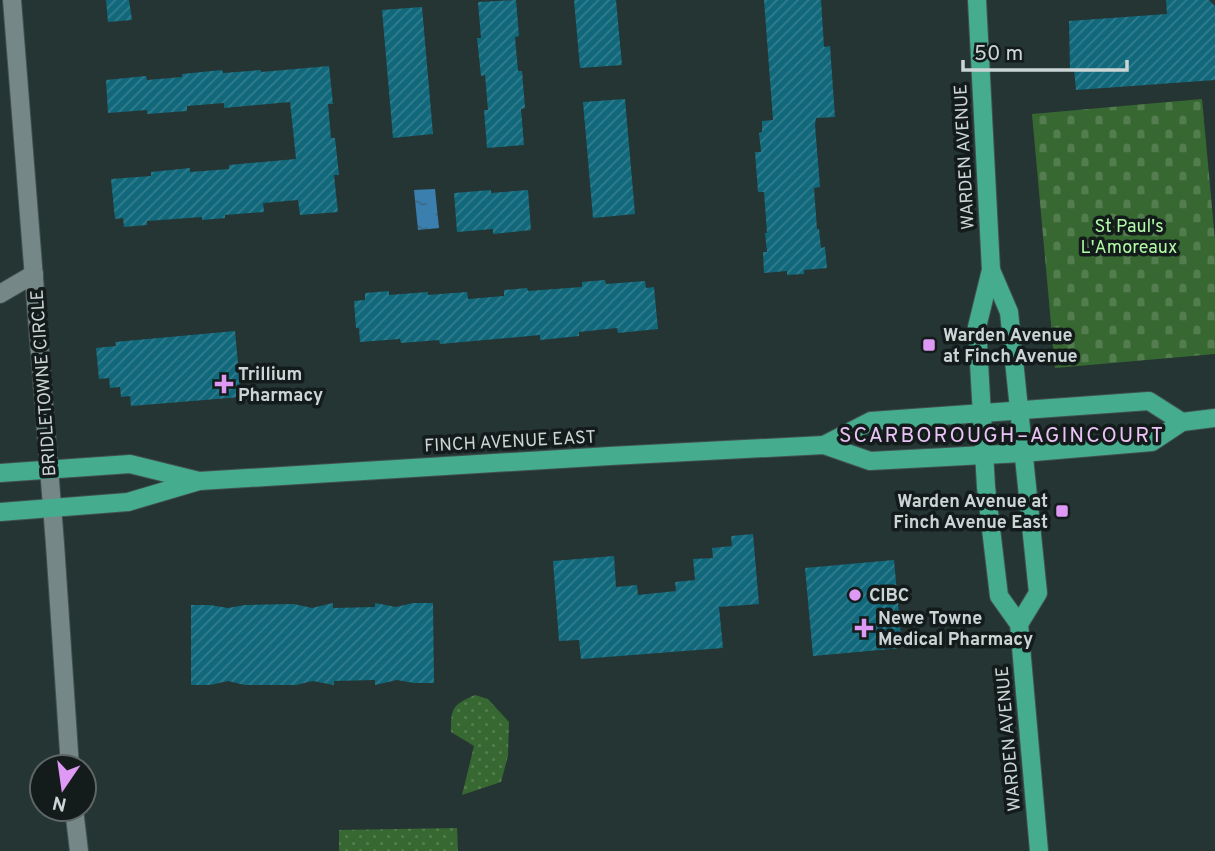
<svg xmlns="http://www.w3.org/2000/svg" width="1215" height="851" font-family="Overpass,sans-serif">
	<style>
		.green { fill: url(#green-dots) }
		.cemetery { fill: url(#cemetery-stones) }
		.water { fill: url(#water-ripples) }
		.building { fill: url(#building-hatch) }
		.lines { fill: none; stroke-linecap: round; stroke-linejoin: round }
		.minor-casing { stroke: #425150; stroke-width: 20 }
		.major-casing { stroke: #425150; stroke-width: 20 }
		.minor { stroke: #758786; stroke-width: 18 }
		.major { stroke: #45ac8e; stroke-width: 18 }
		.poi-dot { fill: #dd99f4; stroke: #141b1b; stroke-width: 2.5 }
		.labels { text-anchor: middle; stroke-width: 7; stroke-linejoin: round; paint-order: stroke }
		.street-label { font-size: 18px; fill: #ccd5d5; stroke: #141b1b }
		.park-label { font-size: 18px; fill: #b2faa7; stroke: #141b1b }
		.poi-label { font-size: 18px; font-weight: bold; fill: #ccd5d5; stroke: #141b1b; text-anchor: start }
		.quarter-label { font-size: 21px; letter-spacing: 2px; fill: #eac4f7; stroke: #141b1b }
	</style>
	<defs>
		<pattern id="green-dots" width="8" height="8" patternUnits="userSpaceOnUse" patternTransform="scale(1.75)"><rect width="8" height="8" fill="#376831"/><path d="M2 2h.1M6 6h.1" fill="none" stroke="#537d4e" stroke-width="1.8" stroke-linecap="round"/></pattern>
		<pattern id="cemetery-stones" width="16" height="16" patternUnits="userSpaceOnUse" patternTransform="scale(1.75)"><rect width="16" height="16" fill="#376831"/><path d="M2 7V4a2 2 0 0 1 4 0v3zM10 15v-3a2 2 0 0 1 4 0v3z" fill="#537d4e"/></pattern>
		<pattern id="water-ripples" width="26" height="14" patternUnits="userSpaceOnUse" patternTransform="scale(1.75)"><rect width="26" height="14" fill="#3b7fae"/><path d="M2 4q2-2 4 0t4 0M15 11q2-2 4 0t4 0" fill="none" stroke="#3c6988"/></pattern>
		<pattern id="building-hatch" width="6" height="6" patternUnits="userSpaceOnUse" patternTransform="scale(1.75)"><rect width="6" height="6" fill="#12687b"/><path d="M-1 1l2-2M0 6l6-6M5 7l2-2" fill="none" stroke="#337d8d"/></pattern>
	</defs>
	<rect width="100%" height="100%" fill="#253534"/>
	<g class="green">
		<path d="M475,695L488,699L509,722L508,756L501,782L462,795L474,746L451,732C451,708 452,705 475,695Z"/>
		<polygon points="457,828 458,851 339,851 339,830"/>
	</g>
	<polygon class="cemetery" points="1202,99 1215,240 1215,354 1055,368 1032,114"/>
	<polygon class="water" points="435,189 439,228 418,230 414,190"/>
	<g class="building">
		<polygon points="106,0 129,0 132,20 108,22"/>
		<polygon points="516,0 519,36 515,37 518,71 522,71 525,108 521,109 524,145 487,148 484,110 488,110 485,75 481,76 477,38 481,38 478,2"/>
		<polygon points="574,0 616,0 622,65 580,68"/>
		<polygon points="764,0 821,0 824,47 830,46 835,117 816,118 815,125 820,187 814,188 817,229 819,229 821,248 825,247 827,268 804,270 804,274 787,275 787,271 764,273 763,252 767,252 765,233 767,233 764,192 758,192 755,152 761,152 759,133 762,132 762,121 773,120"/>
		<polygon points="1166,0 1209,0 1215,6 1215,80 1076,90 1074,69 1070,70 1069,21 1167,14"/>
		<polygon points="422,7 433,134 393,138 382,10"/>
		<polygon points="329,66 333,104 328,104 331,138 335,138 339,175 334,175 338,212 300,215 298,200 263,203 264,212 225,215 225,218 202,220 202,217 147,221 147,225 124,227 123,218 115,219 111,179 151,176 151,172 190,168 190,172 229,169 229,165 296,159 290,102 224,108 224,103 187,106 187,111 147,114 147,110 108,113 106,80 146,76 147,80 182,77 182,74 222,70 223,73 261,70 261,72"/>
		<polygon points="625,99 635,214 593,218 583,102"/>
		<polygon points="491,190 491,193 528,190 531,230 493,234 493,229 457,232 454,193"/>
		<polygon points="605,280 606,284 645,281 646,288 654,287 658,329 618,333 617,328 579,332 579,336 540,340 540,335 440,344 439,340 401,343 400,339 360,342 359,328 356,328 354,301 365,300 365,293 389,291 389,295 428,292 428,295 467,292 468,299 504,296 504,290 527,288 528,291 582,287 582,282"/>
		<polygon points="235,331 241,397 131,406 130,396 121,397 120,387 110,388 109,378 99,379 96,348 116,346 115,342"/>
		<polygon points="753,534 759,604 719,607 723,648 581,659 579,640 559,641 553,561 614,556 616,587 637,585 638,595 676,591 675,582 695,580 693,559 713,558 712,548 732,546 731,536"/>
		<polygon points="894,560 902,648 813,656 805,568"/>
		<polygon points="333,603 333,608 375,607 375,603 396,607 413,603 433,603 434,683 414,683 397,680 375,685 375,680 334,681 334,685 313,681 296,685 245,685 228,681 210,685 191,685 191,605 210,605 228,608 245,605 294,604 312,608"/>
	</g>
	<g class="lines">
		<g class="minor-casing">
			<g id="minor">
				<polyline points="12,0 55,544 70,767"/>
				<polyline points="0,294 34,274"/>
				<polyline points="74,809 79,851"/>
			</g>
		</g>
		<g class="major-casing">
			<g id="major">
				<polyline points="977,0 991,270 977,327 986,487 999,596 1019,624 1039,851"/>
				<polyline points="991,270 1009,312 1038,593 1019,624"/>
				<polyline points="824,445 871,421 1149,401 1182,422"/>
				<polyline points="0,473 130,464 199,481"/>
				<polyline points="0,512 128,502 199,481 610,456 824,445 870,461 1022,453 1152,442 1182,422 1215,418"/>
			</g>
		</g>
		<use href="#minor" class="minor"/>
		<use href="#major" class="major"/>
	</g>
	<g class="poi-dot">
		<rect x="922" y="338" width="14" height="14" rx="3.5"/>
		<path d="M220.5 373.5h7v7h7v7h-7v7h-7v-7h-7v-7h7z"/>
		<rect x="1055" y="504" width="14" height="14" rx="3.5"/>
		<circle cx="855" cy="595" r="7"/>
		<path d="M860.5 617.5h7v7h7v7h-7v7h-7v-7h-7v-7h7z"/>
	</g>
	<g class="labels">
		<g class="street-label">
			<text transform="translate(964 157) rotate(-93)" y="6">WARDEN AVENUE</text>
			<text transform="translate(43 383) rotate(-94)" y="6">BRIDLETOWNE CIRCLE</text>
			<text transform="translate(510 441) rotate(-3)" y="6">FINCH AVENUE EAST</text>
			<text transform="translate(1008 739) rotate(-95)" y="6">WARDEN AVENUE</text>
		</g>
		<g class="park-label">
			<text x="1129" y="232">St Paul's<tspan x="1129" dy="21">L'Amoreaux</tspan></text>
		</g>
		<g class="poi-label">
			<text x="943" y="341">Warden Avenue<tspan x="943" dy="21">at Finch Avenue</tspan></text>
			<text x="238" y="380">Trillium<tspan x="238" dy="21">Pharmacy</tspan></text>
			<text x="1048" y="507" text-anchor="end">Warden Avenue at<tspan x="1048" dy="21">Finch Avenue East</tspan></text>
			<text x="869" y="601">CIBC</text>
			<text x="878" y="624">Newe Towne<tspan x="878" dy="21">Medical Pharmacy</tspan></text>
		</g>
		<g class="quarter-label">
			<text x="1002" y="442">SCARBOROUGH–AGINCOURT</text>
		</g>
	</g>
	<g transform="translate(63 788) rotate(193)"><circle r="33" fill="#141b1b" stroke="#5e6565" stroke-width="2"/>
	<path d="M0-5L12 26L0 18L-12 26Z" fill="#dd99f4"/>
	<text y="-10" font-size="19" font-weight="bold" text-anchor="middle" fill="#ccd5d5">N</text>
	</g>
	<path d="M963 60v10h164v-10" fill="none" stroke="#ccd5d5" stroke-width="3.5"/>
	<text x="974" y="60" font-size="21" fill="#ccd5d5" stroke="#141b1b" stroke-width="5" paint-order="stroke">50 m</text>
</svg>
